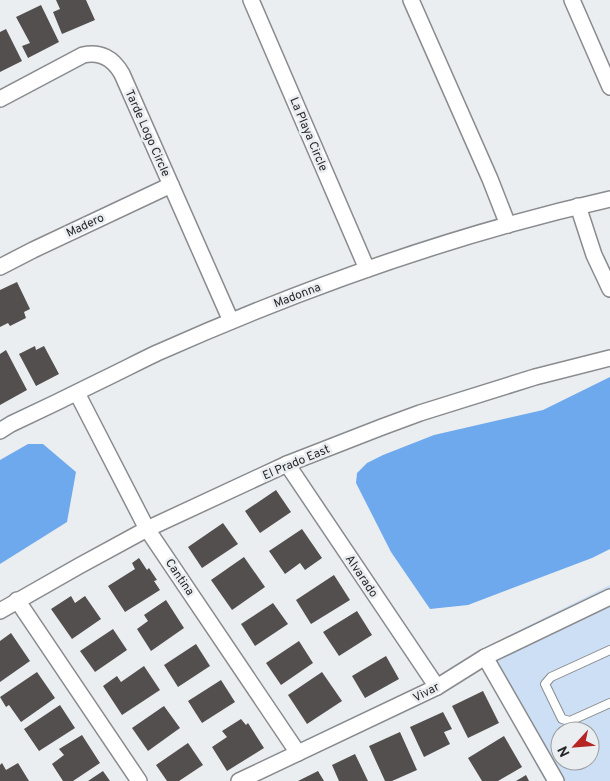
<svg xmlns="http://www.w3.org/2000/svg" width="610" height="781" font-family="Overpass,sans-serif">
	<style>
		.green { fill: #cddff5; fill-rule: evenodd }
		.water { fill: #6fa9ed }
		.building { fill: #534f4e }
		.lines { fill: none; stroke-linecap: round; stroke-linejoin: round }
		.lane-casing { stroke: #898b8e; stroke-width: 10 }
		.street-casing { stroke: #898b8e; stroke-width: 18 }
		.lane { stroke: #fff; stroke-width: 8 }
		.street { stroke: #fff; stroke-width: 15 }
		.labels { text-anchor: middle; stroke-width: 5; stroke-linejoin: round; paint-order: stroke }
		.street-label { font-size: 12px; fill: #252627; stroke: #ebeef1 }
	</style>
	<rect width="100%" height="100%" fill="#ebeef1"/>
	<path class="green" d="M610,585V781H545L474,653ZM560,731H590V761H560Z"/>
	<g class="water">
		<polygon points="610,377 610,549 592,558 468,605 430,609 391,552 356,483 357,473 367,463 383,455 434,435 543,410"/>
		<polygon points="28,444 43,444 76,472 67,522 0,564 0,460"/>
	</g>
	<g class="building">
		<polygon points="56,0 86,0 95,20 62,34 53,12 60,9"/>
		<polygon points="41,5 59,42 28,58 22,46 30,43 16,17"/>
		<polygon points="6,29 22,61 0,72 0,32"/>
		<polygon points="17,282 30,309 24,312 26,318 10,326 8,323 0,327 0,290"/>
		<polygon points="35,346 36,350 44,346 59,374 36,386 19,354"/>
		<polygon points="6,350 27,390 0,405 0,354"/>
		<polygon points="276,490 291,512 260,533 245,511"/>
		<polygon points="223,523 238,544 202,568 188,547"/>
		<polygon points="302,529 322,558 305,570 300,563 285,574 269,551"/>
		<polygon points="244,557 265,587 232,610 211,580"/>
		<polygon points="139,558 147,570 149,568 157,580 154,581 160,590 125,612 108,586 135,569 132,563"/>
		<polygon points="334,575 350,600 311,624 296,600"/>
		<polygon points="71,596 75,603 85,596 101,619 72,639 51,609"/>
		<polygon points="166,600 184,628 151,651 137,629 148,621 144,615"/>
		<polygon points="273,603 288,624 255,646 241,624"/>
		<polygon points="357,611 372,635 339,656 323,632"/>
		<polygon points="113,629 127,650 95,672 80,651"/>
		<polygon points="11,633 30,661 0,682 0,641"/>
		<polygon points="299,641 313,663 281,685 266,663"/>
		<polygon points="196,644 210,666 178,687 164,665"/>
		<polygon points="386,656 399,679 365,698 352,676"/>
		<polygon points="144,666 160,690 122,715 103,686 117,676 121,682"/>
		<polygon points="37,672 55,698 21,722 9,705 6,707 0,697"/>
		<polygon points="322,672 342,701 307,724 288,695"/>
		<polygon points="221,680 235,702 202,723 188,701"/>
		<polygon points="483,691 499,723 468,738 452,706"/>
		<polygon points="60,705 75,728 39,751 24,729"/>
		<polygon points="164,706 180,728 148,751 132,728"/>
		<polygon points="443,712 452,729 444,732 450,744 424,757 410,727"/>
		<polygon points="241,719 246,725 248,723 264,748 227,771 212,747 227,737 222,731"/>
		<polygon points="400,732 417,770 392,781 385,781 369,746"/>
		<polygon points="82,735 100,763 73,781 63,781 52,764 64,755 59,749"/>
		<polygon points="504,736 522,767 498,781 482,781 468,758"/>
		<polygon points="188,743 203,765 179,781 167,781 156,765"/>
		<polygon points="355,754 368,781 339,781 332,765"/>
		<polygon points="2,763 6,770 18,763 29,781 0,781 0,765"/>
		<polygon points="103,771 110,781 88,781"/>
		<polygon points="318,771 324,781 298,781"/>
		<polygon points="526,775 529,781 516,781"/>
	</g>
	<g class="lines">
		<g class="lane-casing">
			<polyline id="lane" points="610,650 551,677 545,684 562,719 570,721 610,703"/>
		</g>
		<g class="street-casing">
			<g id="street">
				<polyline points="251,0 367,269"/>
				<polyline points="411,0 490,179 508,225"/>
				<polyline points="572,0 610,87"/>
				<path d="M0,99L83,55C100,51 113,58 122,74L231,321"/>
				<polyline points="578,206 594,255 610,289"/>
				<polyline points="0,267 33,250 171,185"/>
				<polyline points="77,393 147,529 298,753"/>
				<path d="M0,431L11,424C41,410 70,396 100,381C119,372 138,362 157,353C303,288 454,234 610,199"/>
				<polyline points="287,464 437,687"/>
				<polyline points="17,600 139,781"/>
				<polyline points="0,611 79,566 147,529 287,464 382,427 420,413 535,377 610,358"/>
				<polyline points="485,657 556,781"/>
				<polyline points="239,781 437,687 485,657 610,597"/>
			</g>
		</g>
		<use href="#lane" class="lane"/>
		<use href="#street" class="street"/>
	</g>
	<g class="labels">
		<g class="street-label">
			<text transform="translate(148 133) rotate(66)" y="4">Tarde Logo Circle</text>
			<text transform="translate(309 134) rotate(67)" y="4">La Playa Circle</text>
			<text transform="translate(85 225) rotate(-25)" y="4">Madero</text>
			<text transform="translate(297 295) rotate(-21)" y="4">Madonna</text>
			<text transform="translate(296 462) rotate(-23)" y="4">El Prado East</text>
			<text transform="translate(362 576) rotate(56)" y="4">Alvarado</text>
			<text transform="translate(180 577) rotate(56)" y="4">Cantina</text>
			<text transform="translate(426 692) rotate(-27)" y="4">Vivar</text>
		</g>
	</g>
	<g transform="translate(575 746) rotate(244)"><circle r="24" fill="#ebeef1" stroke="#9c9ea0"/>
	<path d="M0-4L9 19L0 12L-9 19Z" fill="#b52523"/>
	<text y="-8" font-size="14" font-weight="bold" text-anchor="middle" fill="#252627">N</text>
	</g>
</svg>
